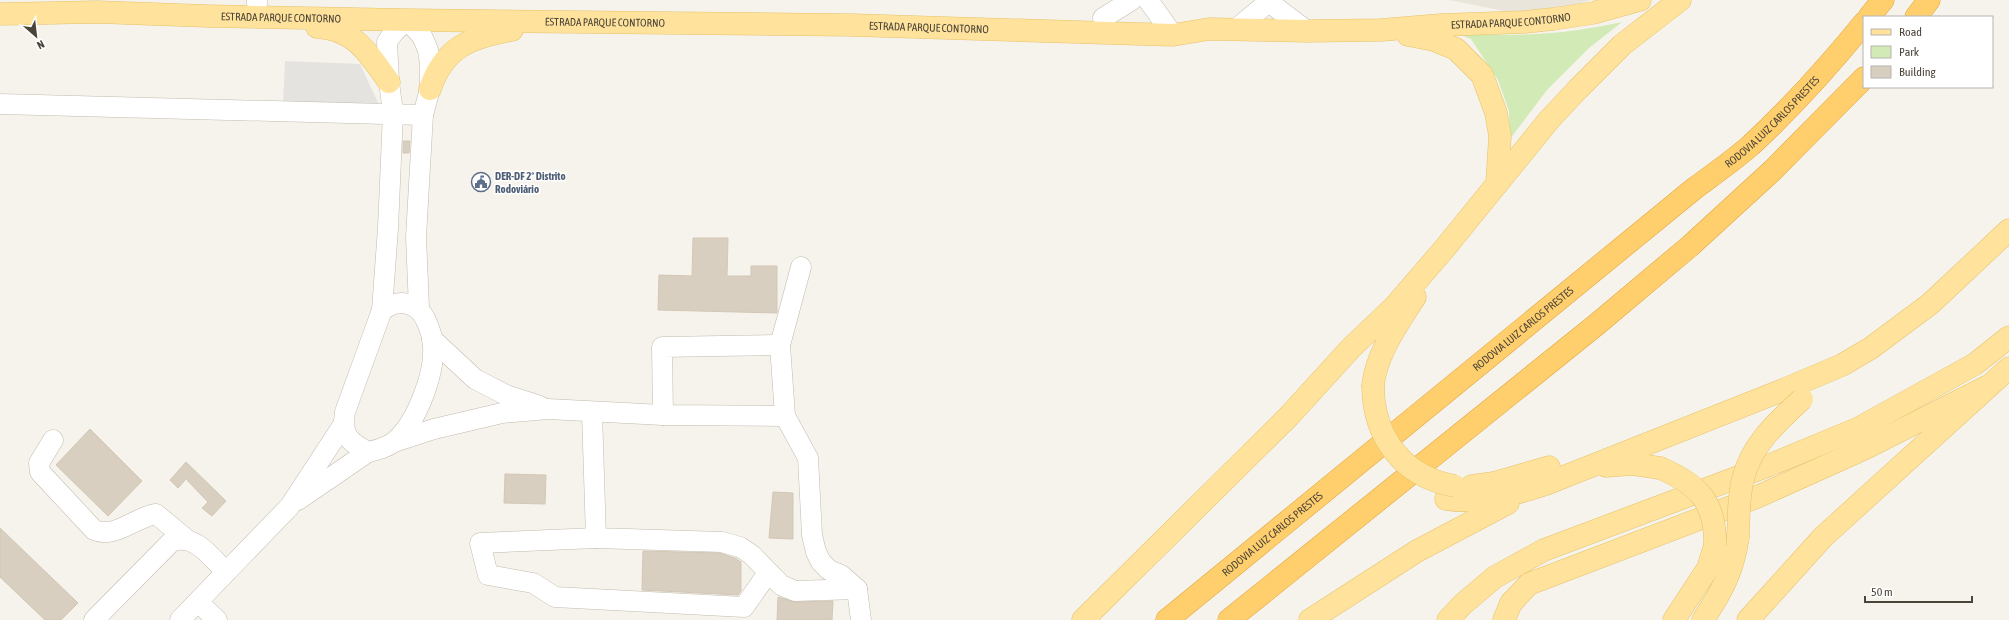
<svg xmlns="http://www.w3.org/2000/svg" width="2009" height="620" font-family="'Asap Condensed',sans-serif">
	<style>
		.residential { fill: #eae5da }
		.green { fill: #d2eab5 }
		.parking { fill: #e5e3e0 }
		.building { fill: #d8cfc1; stroke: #d3c7b4 }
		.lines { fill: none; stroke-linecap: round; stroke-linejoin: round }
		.minor-casing { stroke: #c2bbae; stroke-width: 21 }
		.major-casing { stroke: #e6c16a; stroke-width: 23 }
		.highway-casing { stroke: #e0a43c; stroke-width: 23 }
		.minor { stroke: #fff; stroke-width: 20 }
		.major { stroke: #ffe39c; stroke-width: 22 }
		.highway { stroke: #ffcf6e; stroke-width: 22 }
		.major-bridge-casing { stroke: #e6c16a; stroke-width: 23; stroke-linecap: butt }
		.major-bridge { stroke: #ffe39c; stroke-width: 22 }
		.labels { text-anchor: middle; stroke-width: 3; stroke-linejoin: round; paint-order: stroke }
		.street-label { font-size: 11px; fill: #4b4439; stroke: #fff }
		.service-label { font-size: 11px; font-weight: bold; fill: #4e5e75; stroke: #fff; text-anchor: start }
	</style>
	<rect width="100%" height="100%" fill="#f6f3ec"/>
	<polygon class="residential" points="1449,0 1591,0 1534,17"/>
	<path class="green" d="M1622,22L1589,48L1547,90L1510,139L1509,111L1498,80L1471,39L1456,33C1515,37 1564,35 1622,22Z"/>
	<polygon class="parking" points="285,61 360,64 380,107 283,104"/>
	<g class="building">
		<polygon points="403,141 410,141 409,153 403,153"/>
		<polygon points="693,238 728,238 727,276 751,276 751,266 777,266 777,313 658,310 659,275 692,276"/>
		<polygon points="90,429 142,481 108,516 56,465"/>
		<polygon points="186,462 226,501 212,516 202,508 208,502 186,479 178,488 170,480"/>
		<polygon points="505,474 546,475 545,504 504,503"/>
		<polygon points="773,492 793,493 793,539 769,538"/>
		<polygon points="0,528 78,603 61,620 45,620 0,577"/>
		<polygon points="643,551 720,553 735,558 741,562 741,591 738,595 642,590"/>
		<polygon points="778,597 795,602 833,601 832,620 777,620"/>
	</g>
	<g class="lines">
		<g class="minor-casing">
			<g id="minor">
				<polyline points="257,0 257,4"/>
				<polyline points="1148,0 1173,35"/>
				<polyline points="1266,0 1307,31"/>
				<polyline points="1103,18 1132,0"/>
				<polyline points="1236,29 1271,0"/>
				<polyline points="0,104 423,115"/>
				<polyline points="801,267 780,345 785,416 808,458 812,535 816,552 821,562 829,570 841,575 857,589 861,620"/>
				<path d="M402,303C416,304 423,312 428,325C429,329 432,334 432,339C438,368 417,423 394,442C386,448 377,450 368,452C349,442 341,435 345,412L382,310L393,304Z"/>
				<polyline points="382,310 388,228 393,113 389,82 387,42 394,32 407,20 422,36 428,50 430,64 430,89 423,115 416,237 419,308"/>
				<polyline points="432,339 475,379 506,395 540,406"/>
				<polyline points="592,412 596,538 722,542 740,547 752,555 781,585 795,591 857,589"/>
				<polyline points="663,415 662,347 780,345"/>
				<path d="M53,440L39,463L40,472L94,530C116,539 135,517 156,514L185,538"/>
				<polyline points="394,442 434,429 502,413 548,409 663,415 785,416"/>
				<polyline points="298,500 368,452"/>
				<polyline points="596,538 480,543 488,575 533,583 555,597 744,607 768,573"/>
				<polyline points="198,602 217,620"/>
				<path d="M94,620L171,542C194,532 211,557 226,572"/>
				<polyline points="180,620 290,506 343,425"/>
			</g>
		</g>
		<g class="major-casing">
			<g id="major">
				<path id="s1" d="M0,14L97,12L207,16L407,20L851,25L1173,35L1209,29L1307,31L1381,30L1441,25L1524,22L1553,19L1593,13L1640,0"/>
				<path d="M317,27C355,29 369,54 389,82"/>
				<polyline points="1408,35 1434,40 1456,49 1482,75 1496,113 1500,136 1497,184"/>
				<path d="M430,89C444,47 471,37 512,30"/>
				<path d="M1373,385C1377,352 1398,324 1415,297"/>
				<polyline points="1606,466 1633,464 1660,468"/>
				<polyline points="1472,486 1494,483 1549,467"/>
				<path d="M1446,499C1481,504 1512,495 1546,484L1783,390L1842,365L1871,348L1930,304L2009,230"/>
				<polyline points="1083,620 1289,416 1351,348 1395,306 1445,248 1549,120 1578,89 1622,45 1680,0"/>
				<polyline points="1310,620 1417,551 1508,503"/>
				<polyline points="1448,620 1463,604 1495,577 1544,550 1770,465 1859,428 1975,364 2009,337"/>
				<polyline points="1504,620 1511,603 1529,584 1757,497 1866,448 1986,387"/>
				<polyline points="1674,620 1708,568 1715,545"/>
				<path d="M1703,620C1722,591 1733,572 1738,537"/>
				<polyline points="1748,620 1823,537 2009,368"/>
			</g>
		</g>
		<g class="highway-casing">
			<g id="highway">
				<polyline points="1869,17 1883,0"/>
				<polyline points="1916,17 1929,0"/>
				<path id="s2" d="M1167,620L1695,188C1714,174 1734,160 1751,145C1792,107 1829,66 1864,23"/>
				<polyline points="1229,620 1596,325 1690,246 1773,170 1864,78"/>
			</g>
		</g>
		<use href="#minor" class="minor"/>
		<use href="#major" class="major"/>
		<use href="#highway" class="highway"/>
		<g class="major-bridge-casing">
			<g id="major-bridge">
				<path d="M1373,385C1373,437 1403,477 1455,486"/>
				<path d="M1660,468C1698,484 1716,502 1715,545"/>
				<path d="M1738,537C1739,518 1738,497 1743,479C1751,445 1777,422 1802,399"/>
			</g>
		</g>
		<use href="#major-bridge" class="major-bridge"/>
	</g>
	<defs>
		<g id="civic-ring" transform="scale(1)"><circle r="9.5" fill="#fff" stroke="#5c6f8a" stroke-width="1.5"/><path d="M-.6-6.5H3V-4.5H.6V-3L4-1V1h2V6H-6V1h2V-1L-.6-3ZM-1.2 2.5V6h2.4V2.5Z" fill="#5c6f8a"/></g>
	</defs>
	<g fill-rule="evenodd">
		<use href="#civic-ring" x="481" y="182"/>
	</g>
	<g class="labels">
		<g class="street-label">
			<text dy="4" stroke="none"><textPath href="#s1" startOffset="281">ESTRADA PARQUE CONTORNO</textPath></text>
			<text dy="4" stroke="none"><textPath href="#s1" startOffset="1512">ESTRADA PARQUE CONTORNO</textPath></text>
			<text dy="4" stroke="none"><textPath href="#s1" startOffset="605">ESTRADA PARQUE CONTORNO</textPath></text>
			<text dy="4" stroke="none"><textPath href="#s1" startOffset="929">ESTRADA PARQUE CONTORNO</textPath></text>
			<text dy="4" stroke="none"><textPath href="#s2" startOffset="784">RODOVIA LUIZ CARLOS PRESTES</textPath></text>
			<text dy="4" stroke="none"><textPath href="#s2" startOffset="460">RODOVIA LUIZ CARLOS PRESTES</textPath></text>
			<text dy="4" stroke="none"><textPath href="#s2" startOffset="136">RODOVIA LUIZ CARLOS PRESTES</textPath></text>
		</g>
		<g class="service-label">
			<text x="495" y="180">DER-DF 2º Distrito<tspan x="495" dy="13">Rodoviário</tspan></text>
		</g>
	</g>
	<rect x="1863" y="16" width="130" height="72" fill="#ffffff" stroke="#b7b4b0"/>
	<rect x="1871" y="29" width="20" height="6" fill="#ffe39c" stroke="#b7b4b0"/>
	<text x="1899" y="36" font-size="12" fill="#4b4439">Road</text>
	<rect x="1871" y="46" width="20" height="12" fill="#d2eab5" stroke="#b7b4b0"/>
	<text x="1899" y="56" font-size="12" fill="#4b4439">Park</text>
	<rect x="1871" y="66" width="20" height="12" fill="#d8cfc1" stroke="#b7b4b0"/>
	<text x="1899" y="76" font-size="12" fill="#4b4439">Building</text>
	<g transform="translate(36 36) rotate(152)" stroke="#ffffff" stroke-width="3" paint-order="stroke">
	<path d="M0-3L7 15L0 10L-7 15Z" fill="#4b4439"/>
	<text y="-6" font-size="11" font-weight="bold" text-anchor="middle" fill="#4b4439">N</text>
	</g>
	<path d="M1865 596v6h107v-6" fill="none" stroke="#4b4439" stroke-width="2"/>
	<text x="1871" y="596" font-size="12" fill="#4b4439" stroke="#ffffff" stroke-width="3" paint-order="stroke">50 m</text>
</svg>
